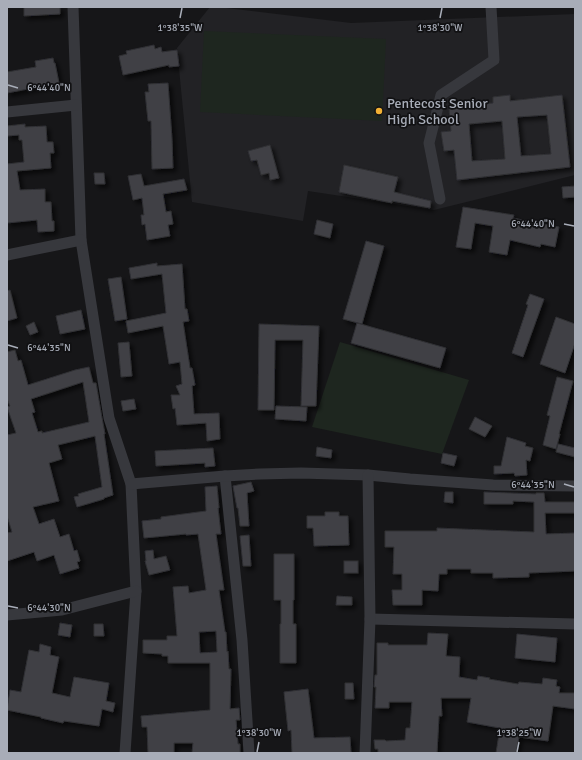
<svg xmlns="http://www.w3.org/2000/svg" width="582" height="760" font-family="Signika,sans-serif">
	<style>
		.built { fill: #222225 }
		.green { fill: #1e261f }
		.building { fill: #404145; stroke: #303034; fill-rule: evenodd; filter: url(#shadow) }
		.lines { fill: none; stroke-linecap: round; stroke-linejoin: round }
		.minor { stroke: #37383d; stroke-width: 11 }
		.ticks { fill: none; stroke: #a8adb8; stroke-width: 1.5 }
		.poi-dot { fill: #f2b134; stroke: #111113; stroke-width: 1.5 }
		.labels { text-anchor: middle; stroke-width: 3.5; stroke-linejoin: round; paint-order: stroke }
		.poi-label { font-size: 14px; fill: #a8adb8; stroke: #111113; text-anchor: start }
		.ticks-label { font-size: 10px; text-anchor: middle; fill: #a8adb8; stroke: #111113; stroke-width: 3.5; stroke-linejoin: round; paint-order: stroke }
	</style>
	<defs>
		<filter id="shadow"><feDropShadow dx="3.5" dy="3.5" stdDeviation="2" flood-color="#0009"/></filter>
	</defs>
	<rect width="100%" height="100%" fill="#161618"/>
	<polygon class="built" points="210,7 218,7 351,23 575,14 575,175 434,210 308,191 303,221 192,202 177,48"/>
	<g class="green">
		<polygon points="204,31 386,39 382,121 200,112"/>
		<polygon points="340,342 469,380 442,454 312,427"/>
	</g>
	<g class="building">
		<polygon points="24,7 60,7 60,14 24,16"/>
		<polygon points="154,45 155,49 161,47 162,52 177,50 179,66 169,67 169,65 123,75 119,56 127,54 126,51"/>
		<polygon points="53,58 54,63 55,63 59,83 7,93 7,72 36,67 35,61"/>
		<polygon points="168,83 172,139 173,168 152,169 151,121 148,121 145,92 149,92 148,84"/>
		<path d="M510,95V101L562,95L570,167L457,180L454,150L444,151L441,132L451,131L449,108L493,103V97ZM547,115L551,154L521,156L517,117ZM502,121L505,159L472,161L469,124Z"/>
		<polygon points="25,124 25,127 46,126 47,142 53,142 54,153 50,153 51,168 17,171 20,190 45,189 45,202 51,202 52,221 54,221 54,231 38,232 37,220 7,223 7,164 24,162 22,140 19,140 19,135 7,136 7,126"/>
		<polygon points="270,145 279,178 270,180 269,173 261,175 257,160 251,161 248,151"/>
		<polygon points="344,165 398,177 394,192 431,201 430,208 392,201 392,203 339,192"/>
		<polygon points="94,173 104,173 105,184 95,184"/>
		<polygon points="141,174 144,186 184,179 187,190 163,194 166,212 171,211 173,224 168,225 170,236 147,240 145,224 142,225 141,215 144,215 142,198 133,200 128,176"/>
		<polygon points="575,186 575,197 563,198 562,187"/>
		<polygon points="463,207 514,215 513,218 559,227 555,247 541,244 540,247 510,240 507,255 489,252 493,226 475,223 471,249 456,247"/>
		<polygon points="317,220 333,224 330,238 314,234"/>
		<polygon points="366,241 384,246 362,324 343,319"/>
		<polygon points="157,263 157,266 182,264 185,309 187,309 189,321 183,322 190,368 192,368 195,385 192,386 194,414 219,413 220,439 207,441 206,423 177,425 175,408 173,409 171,395 180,395 176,386 182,384 180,362 169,364 163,326 128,333 126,321 166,313 162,274 131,279 129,268"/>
		<polygon points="121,277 127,319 115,321 108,279"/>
		<polygon points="10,290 17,318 7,321 7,291"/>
		<polygon points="530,294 544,299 523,357 512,353 528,305 526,304"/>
		<polygon points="81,310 85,329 60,334 56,316"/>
		<polygon points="556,317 575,324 575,343 565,373 540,364"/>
		<polygon points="34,322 38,332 30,335 26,326"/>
		<polygon points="357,323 446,348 440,368 351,343"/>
		<polygon points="259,324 319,326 316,406 301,406 303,340 275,340 274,410 258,410"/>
		<polygon points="129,342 132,376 121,377 118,343"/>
		<path d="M15,350L18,361L21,360L28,385L75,370L89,367L93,383H96L102,418L105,434H104L113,495L104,498V499L77,507L74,497L79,496L78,494L102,487L95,436L58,445L62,459L49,463L59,501L33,507L39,524L54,519L60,537L69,534L74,551L77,550L80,561L77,562L79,568L60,574L54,555L37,561L34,552L7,561V533L12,532L7,516V435L16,433L7,407L10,406L7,399V352ZM83,382L89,422L42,433V431L38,432L32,413L35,412L31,399Z"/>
		<polygon points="557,377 573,381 559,434 560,434 556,449 543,445 550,416 547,415"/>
		<polygon points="134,399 136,409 123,411 121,401"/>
		<polygon points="276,406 307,407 306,421 275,419"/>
		<polygon points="475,417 492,426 485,437 469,429"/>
		<polygon points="507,437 526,443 525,446 533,448 530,461 526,460 527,475 515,476 514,473 494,474 494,466 501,466"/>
		<polygon points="558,444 575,448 575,457 556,452"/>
		<polygon points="317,447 332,450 331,458 316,456"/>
		<polygon points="213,448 215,466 205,467 205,463 156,466 155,451"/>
		<polygon points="443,453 457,456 454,466 441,463"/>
		<polygon points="251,482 254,491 247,493 249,526 240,526 238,508 237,508 233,486"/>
		<path d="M217,486L219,508H218L221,534H216L224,590H219L225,632H226L227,652L228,651L229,669H231L230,709L239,708L240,720H236L238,744H240V753H192L193,743H174V753H148L147,727H142L141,716L210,710V663H168V656H162V654L143,653V640H167V636H177L173,587L188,586L189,593L206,590L198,534L186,535V534L144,538L142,521L161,519V517L206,511L205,487ZM216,631L217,652L200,653L199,632Z"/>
		<polygon points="445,492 453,492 453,503 444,502"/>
		<polygon points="484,492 536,494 536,493 544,493 545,502 575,502 575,513 545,513 546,534 575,533 575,571 529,573 529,577 493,578 493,573 471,573 471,569 447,569 447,574 439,574 438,591 422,590 422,605 393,605 392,590 402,590 402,574 393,574 394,547 385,547 385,531 437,531 437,528 534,532 534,502 513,501 513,504 484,504"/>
		<polygon points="325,512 339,512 339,516 348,516 349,545 314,546 313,528 307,528 307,516 325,516"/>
		<polygon points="249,535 251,566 243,566 240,536"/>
		<polygon points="153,550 154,559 166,556 170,570 149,575 145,561 146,561 145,551"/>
		<polygon points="274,554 294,554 294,600 293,600 293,624 296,624 296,663 280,663 280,624 281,624 281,600 274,600"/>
		<rect x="344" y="561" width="14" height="12"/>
		<polygon points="337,596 352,597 352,605 336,605"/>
		<polygon points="60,623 72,625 70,637 58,635"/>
		<polygon points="94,624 103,624 104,636 94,636"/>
		<polygon points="428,633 448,634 446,656 460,657 459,677 477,680 478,676 490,678 489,679 518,684 519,682 542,684 543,678 557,680 556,686 560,687 559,693 575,693 575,709 553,706 548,741 519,737 516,753 496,753 500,728 467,722 471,698 441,698 442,716 439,716 437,753 378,753 378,749 375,749 374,740 385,740 386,741 405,740 406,728 410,728 412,702 389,702 389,708 375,708 376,687 374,687 375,675 377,675 377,643 388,643 388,645 427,645"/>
		<polygon points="517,634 557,638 555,662 515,658"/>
		<polygon points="40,644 51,647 50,655 59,657 52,693 70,697 74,677 109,683 106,701 115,703 113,712 102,709 99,726 64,721 63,723 41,718 41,717 7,710 10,690 21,692 29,650 39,652"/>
		<polygon points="345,683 353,683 354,699 345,699"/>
		<polygon points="308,689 314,738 350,737 351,753 292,753 291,730 288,731 284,692"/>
	</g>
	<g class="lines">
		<g class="minor">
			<polyline points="73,7 81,240 109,418 131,484 136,591 125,753"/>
			<polyline points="7,112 76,105"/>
			<polyline points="440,199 429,143 441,95 494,60 491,7"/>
			<polyline points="7,255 81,240"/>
			<polyline points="225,476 242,640 249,753"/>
			<polyline points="131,484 225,476 260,474 301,473 368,475 410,479 493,485 575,486"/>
			<polyline points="7,615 62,610 136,591"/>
			<polyline points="370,619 575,624"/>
			<polyline points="365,753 370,619 368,475"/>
		</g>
	</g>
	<path class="ticks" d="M180,18L182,8M440,18L442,8M8,85L18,88M564,224L574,226M8,345L18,348M564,484L574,487M8,606L18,608M257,752L259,742M517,752L519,742"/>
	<circle class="poi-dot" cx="379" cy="111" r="4"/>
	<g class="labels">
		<g class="poi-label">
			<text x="387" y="108">Pentecost Senior<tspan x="387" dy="16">High School</tspan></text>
		</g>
	</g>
	<g class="ticks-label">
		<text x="180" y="31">1°38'35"W</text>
		<text x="440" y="31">1°38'30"W</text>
		<text x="49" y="91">6°44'40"N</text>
		<text x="533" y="227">6°44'40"N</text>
		<text x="49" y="351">6°44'35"N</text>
		<text x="533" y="488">6°44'35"N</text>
		<text x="49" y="611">6°44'30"N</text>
		<text x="259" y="736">1°38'30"W</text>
		<text x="519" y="736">1°38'25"W</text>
	</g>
	<rect width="582" height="760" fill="none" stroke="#a8adb8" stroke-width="16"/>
</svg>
